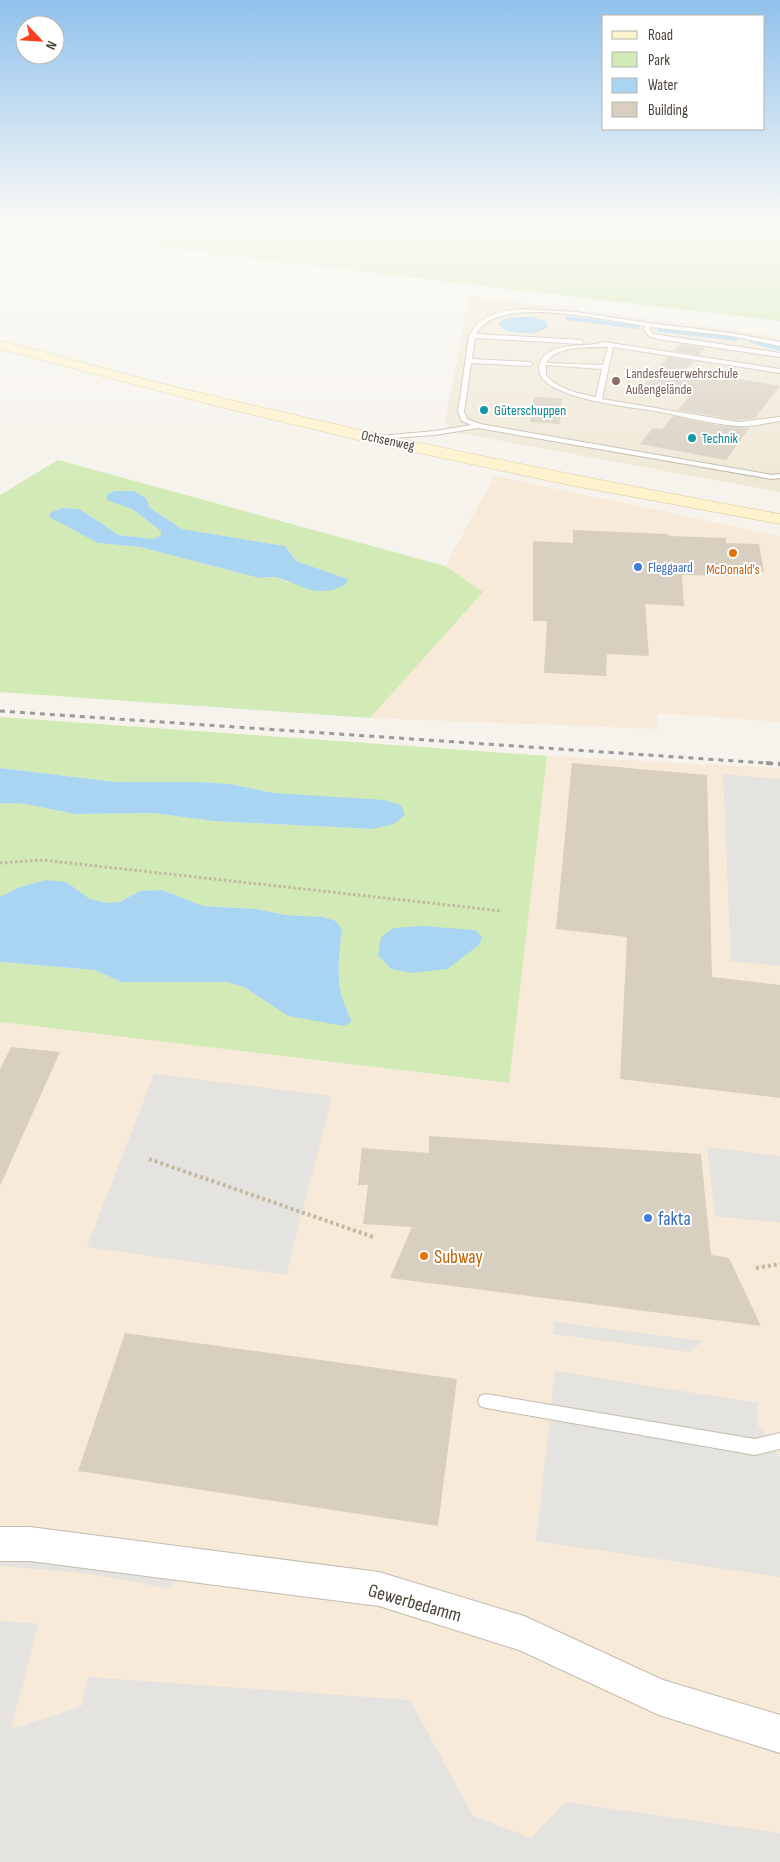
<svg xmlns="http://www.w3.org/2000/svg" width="780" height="1862" font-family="'Sofia Sans Condensed',sans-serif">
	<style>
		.commercial { fill: #f7ead8 }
		.education { fill: #efe8d6 }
		.green { fill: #d2eab5; fill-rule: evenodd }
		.parking { fill: #e5e3e0 }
		.water { fill: #a9d4f2 }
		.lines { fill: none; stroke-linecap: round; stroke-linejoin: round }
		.stream { stroke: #a9d4f2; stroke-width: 4 }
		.building { fill: #d8cfc1 }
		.service-casing { stroke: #c2bbae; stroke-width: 2 }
		.minor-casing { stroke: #c2bbae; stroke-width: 2 }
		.secondary-casing { stroke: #d6c79b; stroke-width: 1 }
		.path-far1 { stroke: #c4b79f; stroke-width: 3; stroke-dasharray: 2.5 2.5; stroke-linecap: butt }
		.path { stroke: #c4b79f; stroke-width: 4; stroke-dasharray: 3 3; stroke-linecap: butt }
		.service { fill: #fff; fill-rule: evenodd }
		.minor { fill: #fff; fill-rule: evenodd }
		.secondary { fill: #fff3cd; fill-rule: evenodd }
		.rail-far1 { stroke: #9a9a9a; stroke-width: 3; stroke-dasharray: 5 5; stroke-linecap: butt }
		.rail { stroke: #9a9a9a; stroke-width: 4; stroke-dasharray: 6 6; stroke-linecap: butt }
		.education-dot { fill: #8d6e63; stroke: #fff; stroke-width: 2 }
		.culture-dot { fill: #0f9aa8; stroke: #fff; stroke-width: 2 }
		.food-dot { fill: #e8710a; stroke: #fff; stroke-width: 2 }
		.shop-dot { fill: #3f7fe0; stroke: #fff; stroke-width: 2 }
		.labels { text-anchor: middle; stroke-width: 4; stroke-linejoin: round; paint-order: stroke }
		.far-education-label { font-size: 14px; fill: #785e54; stroke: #fff; text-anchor: start }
		.far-culture-label { font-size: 14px; fill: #0d838f; stroke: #fff; text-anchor: start }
		.far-street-label { font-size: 14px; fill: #4b4439; stroke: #fff }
		.far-shop-label { font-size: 14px; fill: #366cbe; stroke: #fff; text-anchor: start }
		.far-food-label { font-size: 14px; fill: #c56008; stroke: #fff }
		.near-shop-label { font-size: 19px; fill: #366cbe; stroke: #fff; text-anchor: start }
		.near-food-label { font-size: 19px; fill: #c56008; stroke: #fff; text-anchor: start }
		.near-street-label { font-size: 19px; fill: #4b4439; stroke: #fff }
	</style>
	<rect width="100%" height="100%" fill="#f6f3ec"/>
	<g class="commercial">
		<polygon points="495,476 780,536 780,722 657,713 657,729 370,718 482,592 445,566"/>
		<polygon points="547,756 780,768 780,1862 0,1862 0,1022 508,1083"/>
	</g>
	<polygon class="education" points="469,296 772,335 780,339 780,492 458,433 445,423"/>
	<g class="green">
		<polygon points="0,225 780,225 780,321 0,229"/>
		<path d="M58,460L445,566L483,592L370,718L0,692V495ZM115,491H134L146,498L150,508L182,529L285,546L296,561L348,579L287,582L277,577L259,578L140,547L98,543L51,512L63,508L79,509L119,535L154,539L161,535V531L132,509L107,499V494Z"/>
		<path d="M0,717L547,756L509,1083L0,1022V962L95,970L121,982H226L244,987L288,1016L352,1021C334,986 338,967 342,930L336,921L324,917L286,915L257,909L203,906L162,890L140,891L120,902L106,903L90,899L66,883L46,880L20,887L0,897V803L25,804L75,814L153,813L213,821L373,829L394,824L274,793L230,784L199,782H116L0,768Z"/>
	</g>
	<g class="parking">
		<polygon points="723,774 780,779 780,966 731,961"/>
		<polygon points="154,1074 332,1096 286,1275 87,1247"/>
		<polygon points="707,1147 780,1156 780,1223 715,1216"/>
		<polygon points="554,1322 703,1341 689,1352 553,1334"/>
		<polygon points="555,1371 758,1403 758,1425 780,1457 780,1577 536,1541"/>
		<polygon points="0,1551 183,1574 167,1588 83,1573 0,1566"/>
		<polygon points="0,1621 38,1624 11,1729 81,1707 88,1677 410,1700 473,1816 531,1838 566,1802 780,1833 780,1862 0,1862"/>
	</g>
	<g class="water">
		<path d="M519,317H533L546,321L548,327C536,336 511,335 500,326L499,323L505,319Z"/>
		<path d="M115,491H134L146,498L150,508L182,529L285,546L296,561L348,579L345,585C316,599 305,586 279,578C273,576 265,578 259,578L140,547L98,543L49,517L51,512L63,508L79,509L119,535L154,539L161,535V531L132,509L107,500V494Z"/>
		<polygon points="0,768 116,782 199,782 230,784 274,793 385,800 401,805 405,815 394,824 373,829 213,821 153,813 75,814 25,804 0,803"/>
		<path d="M46,880L66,882L90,899L106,903L120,902L140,891L162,890L203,906L257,909L286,915L324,917L336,921L342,930C338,967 334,986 352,1021L344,1026L288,1016L244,987L226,982H121L95,970L0,962V897L20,887Z"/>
		<polygon points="421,926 475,930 482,937 479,945 447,969 411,973 391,969 378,955 381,937 393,928"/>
	</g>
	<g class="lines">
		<g class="stream">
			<polyline points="567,318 638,327"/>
			<polyline points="660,330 736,339"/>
			<polyline points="752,341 780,349"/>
		</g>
	</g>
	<g class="building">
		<polygon points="680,344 705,348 699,355 674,351"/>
		<polygon points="668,357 694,361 686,370 780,386 755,418 738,420 678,410 691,394 642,386"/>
		<polygon points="534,397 562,398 560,424 530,422"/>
		<polygon points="673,416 717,425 749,428 726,460 640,444 653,428 662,429"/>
		<polygon points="573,530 668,534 669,536 726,538 726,543 759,544 764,572 730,571 730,576 682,575 684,606 645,604 649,656 607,654 606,676 544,673 547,621 533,621 533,541 573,543"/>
		<polygon points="572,763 707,775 712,977 780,985 780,1098 620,1079 627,937 556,929"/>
		<polygon points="11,1047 60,1052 0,1186 0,1069"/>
		<polygon points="429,1136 701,1154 711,1255 729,1258 761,1326 390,1278 412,1227 363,1224 368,1185 358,1185 362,1148 429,1153"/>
		<polygon points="125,1333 457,1379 438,1526 78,1471"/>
	</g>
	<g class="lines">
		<g class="service-casing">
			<g id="service">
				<path d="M521,309L576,312L648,323L731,333L780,342V346L731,336L650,327V330L653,334L659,335L780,353V357L658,339L649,336L644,330L645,326C607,321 497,293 476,334L581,340L584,342L581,344L475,338L472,359L530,362L533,364L530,366L471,363L464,412L467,419L480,424L772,475L780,474V478L772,479L478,428L435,435L377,439L376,438L379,436L435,431L471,425L462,421L458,412L469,336C481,314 499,312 521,309Z"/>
				<path d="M604,342L780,369V373L613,347L602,399L738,422L780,417V421C766,423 752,427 738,426C710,424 683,416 655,411C634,407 538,399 539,368C539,362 543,356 548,353C565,342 586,348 604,342ZM608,347L603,365L546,363C556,345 590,347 608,347ZM546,365L602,369L596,397C580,394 557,389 546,375Z"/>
				<polygon points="486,1394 755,1439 780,1433 780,1449 755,1455 486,1408 480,1406 478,1401 480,1396"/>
			</g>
		</g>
		<g class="minor-casing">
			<polygon id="minor" points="0,1527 30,1527 379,1572 524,1616 663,1680 780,1715 780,1753 659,1715 519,1650 379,1606 30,1561 0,1561"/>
		</g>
		<g class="secondary-casing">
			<path id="secondary" d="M0,341C74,359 147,381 222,398C407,442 593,480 780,514V524L569,485L358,440L212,405L0,349Z"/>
		</g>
		<polyline class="path-far1" points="0,863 42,860 502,911"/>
		<g class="path">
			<polyline points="149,1159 373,1237"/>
			<polyline points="756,1268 780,1264"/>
		</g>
		<use href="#service" class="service"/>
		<use href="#minor" class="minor"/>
		<use href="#secondary" class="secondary"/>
		<polyline class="rail-far1" points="0,711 780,764"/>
		<polyline class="rail" points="766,763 780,764"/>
	</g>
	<linearGradient id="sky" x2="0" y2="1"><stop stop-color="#8fc1ec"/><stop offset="0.46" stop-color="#fbfaf6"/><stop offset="1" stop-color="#fbfaf6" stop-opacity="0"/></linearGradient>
	<rect width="780" height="486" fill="url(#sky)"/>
	<circle class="education-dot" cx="616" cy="381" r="5"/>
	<g class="culture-dot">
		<circle cx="484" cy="410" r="5"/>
		<circle cx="692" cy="438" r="5"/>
	</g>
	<g class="food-dot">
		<circle cx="733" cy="553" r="5"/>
		<circle cx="424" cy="1256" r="5"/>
	</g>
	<g class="shop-dot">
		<circle cx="638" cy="567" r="5"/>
		<circle cx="648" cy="1218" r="5"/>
	</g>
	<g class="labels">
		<g class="far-education-label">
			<text x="626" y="378">Landesfeuerwehrschule<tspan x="626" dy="16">Außengelände</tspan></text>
		</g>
		<g class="far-culture-label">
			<text x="494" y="415">Güterschuppen</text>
			<text x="702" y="443">Technik</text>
		</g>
		<g class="far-street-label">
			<text transform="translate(388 440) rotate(12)" y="5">Ochsenweg</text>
		</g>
		<g class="far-shop-label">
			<text x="648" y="572">Fleggaard</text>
		</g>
		<g class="far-food-label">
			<text x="733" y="574">McDonald's</text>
		</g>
		<g class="near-shop-label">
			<text x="658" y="1225">fakta</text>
		</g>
		<g class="near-food-label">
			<text x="434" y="1263">Subway</text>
		</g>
		<g class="near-street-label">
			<text transform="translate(415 1602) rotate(16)" y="7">Gewerbedamm</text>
		</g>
	</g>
	<rect x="602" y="15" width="162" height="115" fill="#ffffff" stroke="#b7b4b0"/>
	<rect x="612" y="31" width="25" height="8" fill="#fff3cd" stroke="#b7b4b0"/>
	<text x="648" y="40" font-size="15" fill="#4b4439">Road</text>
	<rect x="612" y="52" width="25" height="15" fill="#d2eab5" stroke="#b7b4b0"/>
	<text x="648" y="65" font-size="15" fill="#4b4439">Park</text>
	<rect x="612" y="78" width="25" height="15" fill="#a9d4f2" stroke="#b7b4b0"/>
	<text x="648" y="90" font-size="15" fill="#4b4439">Water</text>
	<rect x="612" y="102" width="25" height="15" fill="#d8cfc1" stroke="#b7b4b0"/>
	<text x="648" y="115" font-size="15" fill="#4b4439">Building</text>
	<g transform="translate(40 40) rotate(115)"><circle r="24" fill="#ffffff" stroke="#b7b4b0"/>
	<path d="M0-4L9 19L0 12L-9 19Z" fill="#fc3f1d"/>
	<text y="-8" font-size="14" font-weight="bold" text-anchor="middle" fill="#4b4439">N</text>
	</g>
</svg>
